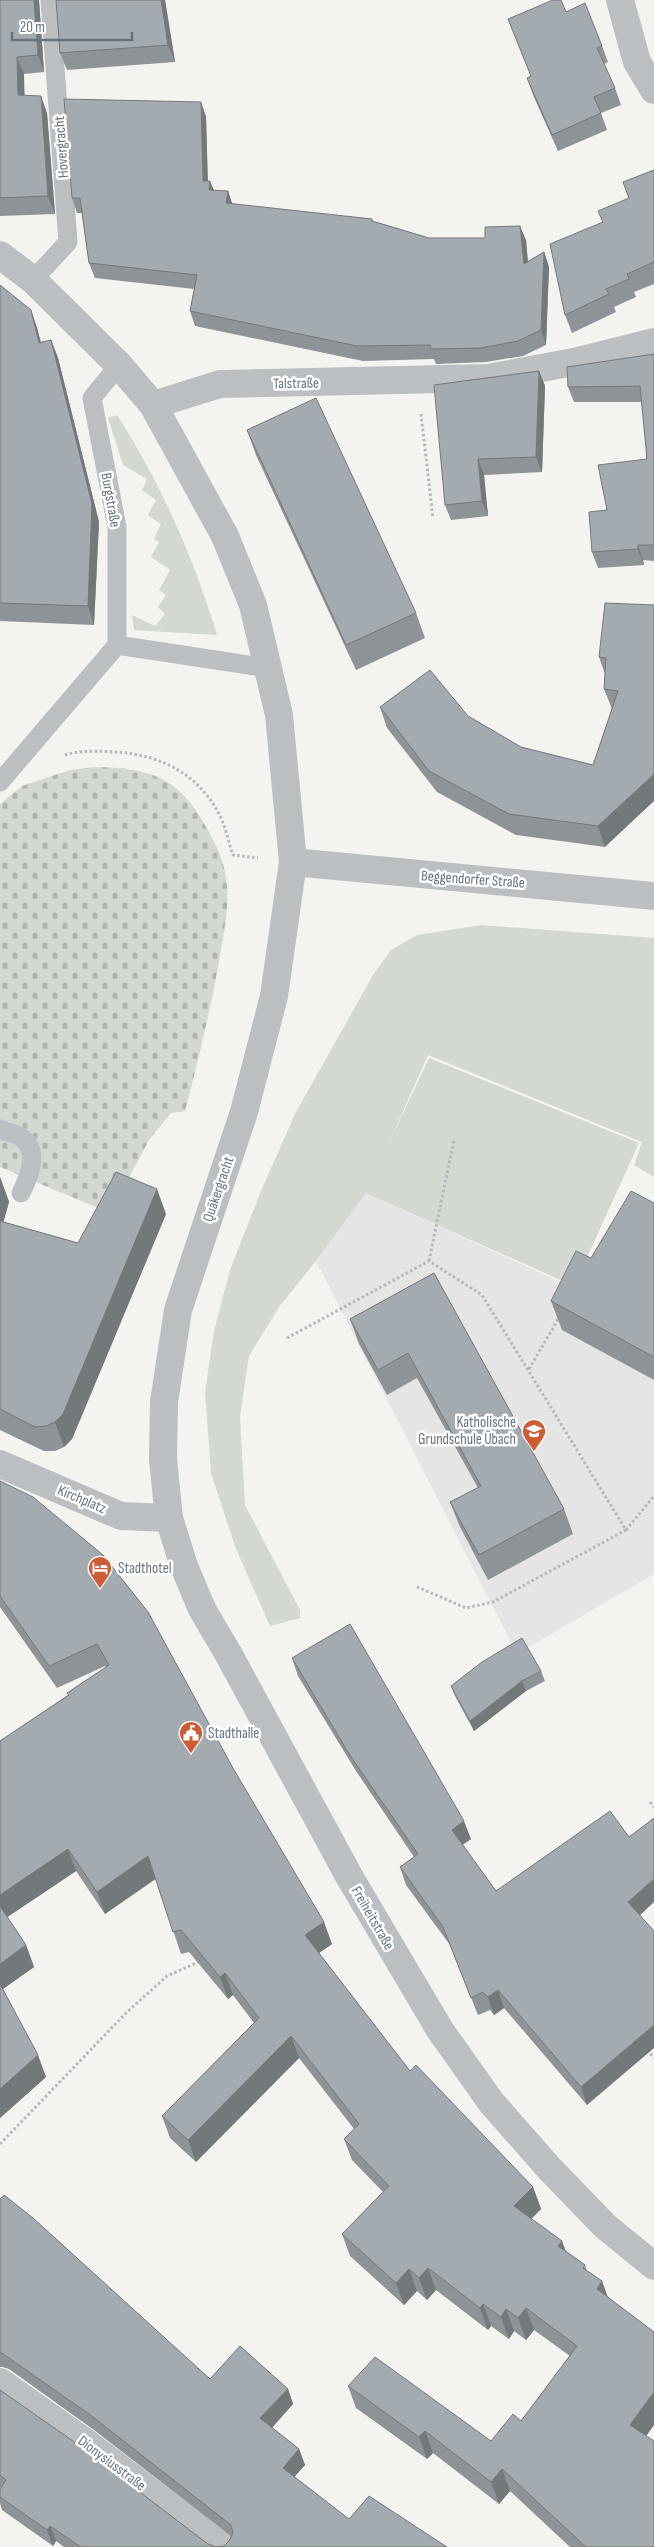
<svg xmlns="http://www.w3.org/2000/svg" width="654" height="2547" font-family="'Sofia Sans Condensed',sans-serif">
	<style>
		.built { fill: #e4e5e4 }
		.green { fill: #d3d8d0 }
		.cemetery { fill: url(#cemetery-stones) }
		.lines { fill: none; stroke-linecap: round; stroke-linejoin: round }
		.path { stroke: #b5b8ba; stroke-width: 3; stroke-dasharray: 2.5 2.5; stroke-linecap: butt }
		.service { stroke: #bbbfc2; stroke-width: 19 }
		.minor { stroke: #bbbfc2; stroke-width: 28 }
		.tertiary { stroke: #bbbfc2; stroke-width: 28 }
		.wall { fill: #8d9397 }
		.shaded-wall { fill: #73787b }
		.building { fill: #a4abb0; stroke: #73787b }
		.labels { text-anchor: middle; stroke-width: 5; stroke-linejoin: round; paint-order: stroke }
		.street-label { font-size: 15px; fill: #66737e; stroke: #fff }
		.poi-label { font-size: 15px; fill: #66737e; stroke: #fff; text-anchor: start }
	</style>
	<defs>
		<pattern id="cemetery-stones" width="16" height="16" patternUnits="userSpaceOnUse" patternTransform="scale(1.25)"><rect width="16" height="16" fill="#d3d8d0"/><path d="M2 7V4a2 2 0 0 1 4 0v3zM10 15v-3a2 2 0 0 1 4 0v3z" fill="#afb4ae"/></pattern>
	</defs>
	<rect width="100%" height="100%" fill="#f3f4f0"/>
	<polygon class="built" points="366,1193 576,1289 562,1330 654,1380 654,1574 517,1654 316,1261"/>
	<g class="green">
		<path d="M117,415C160,482 194,558 217,635L134,630L132,615L155,626L165,614L158,607L166,595L159,590L170,570L151,557L159,542L154,539L161,524L148,515L156,500L142,490L147,479L123,465L108,418Z"/>
		<polygon points="481,925 654,938 654,1177 634,1165 642,1142 428,1055 388,1145 429,1058 639,1143 574,1286 366,1193 316,1261 279,1307 249,1356 240,1416 245,1505 300,1610 300,1618 270,1626 236,1549 211,1473 205,1392 214,1331 230,1270 261,1191 295,1114 373,975 391,950 417,935"/>
	</g>
	<path class="cemetery" d="M96,767C154,768 181,779 209,832C218,848 226,867 227,886C229,911 223,937 219,962C210,1012 198,1061 185,1111L171,1113L149,1140L127,1181L98,1208L0,1167V804L22,786L70,770Z"/>
	<g class="lines">
		<g class="path">
			<polyline points="421,414 433,518"/>
			<path d="M65,755C80,750 99,751 114,752C158,754 196,772 218,812C225,824 228,841 233,855L258,858"/>
			<polyline points="429,1261 454,1140"/>
			<polyline points="287,1338 429,1261 482,1295 626,1530 493,1602 466,1608 415,1586"/>
			<polyline points="529,1369 560,1316"/>
			<polyline points="626,1530 654,1496"/>
			<polyline points="650,1802 654,1807"/>
			<polyline points="647,2050 654,2058"/>
			<polyline points="0,2144 127,2012 167,1976 201,1961"/>
		</g>
		<g class="service">
			<polyline points="33,280 68,242 50,0"/>
			<polyline points="117,645 268,668"/>
			<polyline points="0,782 117,645 117,527 92,398 119,365"/>
			<path d="M0,1129C6,1132 17,1134 22,1138C40,1152 29,1177 21,1193"/>
		</g>
		<g class="minor">
			<polyline points="620,0 637,62 654,90"/>
			<polyline points="153,405 220,384 488,378 574,362 654,342"/>
			<polyline points="293,862 654,896"/>
			<polyline points="0,1464 121,1516 169,1518"/>
			<polyline points="0,2382 85,2442 223,2547"/>
		</g>
		<polyline class="tertiary" points="0,255 33,280 119,365 153,405 225,536 253,605 279,715 293,862 274,996 244,1112 178,1310 164,1402 163,1459 169,1518 184,1566 202,1609 229,1655 349,1876 440,2030 491,2102 548,2167 605,2226 654,2266"/>
	</g>
	<g class="wall">
		<polygon points="0,0 39,1 44,72 24,74 24,95 47,113 55,214 0,216"/>
		<polygon points="165,0 175,62 67,70 60,53"/>
		<polygon points="566,12 602,46 608,62 604,64 615,88 621,105 601,113 607,130 558,151 533,95 527,78 531,76 508,19"/>
		<polygon points="201,102 206,117 208,181 214,190 228,191 232,204 372,219 373,221 429,238 526,240 528,261 544,252 549,267 546,345 523,356 486,362 436,364 434,359 363,361 195,326 190,311 194,289 95,278 89,263 82,213 77,213 72,198"/>
		<polygon points="654,170 654,284 634,292 636,297 614,307 616,312 572,333 565,315 602,222 629,199 623,182"/>
		<polygon points="0,285 31,310 37,328 41,342 51,340 58,358 99,522 94,625 0,621"/>
		<polygon points="654,354 654,561 643,560 644,565 598,568 592,552 607,510 647,459 642,402 574,402 568,387"/>
		<polygon points="539,371 545,386 542,472 484,475 488,516 451,520 445,505"/>
		<polygon points="247,430 416,613 425,638 356,670 256,455"/>
		<polygon points="654,605 605,847 516,835 437,792 387,728 380,707 468,716 521,747 593,765 612,709 604,689 605,674 599,657"/>
		<polygon points="0,1177 9,1202 3,1222 78,1243 166,1214 72,1439 64,1447 55,1451 44,1451 0,1430"/>
		<polygon points="654,1203 654,1380 562,1330 551,1301 591,1258"/>
		<polygon points="434,1273 564,1509 573,1534 488,1580 460,1527 450,1502 478,1488 417,1378 387,1395 359,1344 350,1319"/>
		<polygon points="0,1481 234,1770 332,1944 319,1953 410,2071 533,2187 541,2209 531,2219 562,2241 565,2250 585,2265 587,2271 602,2281 607,2297 654,2332 654,2425 646,2436 654,2547 570,2547 510,2491 499,2504 433,2453 427,2459 356,2408 348,2386 491,2441 521,2421 570,2356 534,2330 526,2340 514,2331 509,2339 491,2326 488,2330 436,2290 427,2300 417,2291 404,2305 350,2256 342,2234 383,2192 352,2160 344,2139 354,2129 299,2058 196,2162 170,2138 162,2116 254,2023 233,1995 228,1999 189,1952 181,1954 156,1879 105,1914 76,1871 7,1917 26,1945 34,1967 3,1989 46,2077 0,2118 0,1741 68,1695 67,1693 106,1667 105,1666 57,1688 0,1607"/>
		<polygon points="292,1658 471,1839 462,1845 496,1891 640,1915 587,2105 504,2008 494,2015 490,2010 478,2015 450,1945 406,1885 400,1867 414,1857 356,1771 298,1676"/>
		<polygon points="541,1671 545,1681 526,1691 474,1731 455,1696 451,1686"/>
		<polygon points="0,2199 210,2379 288,2389 293,2404 272,2428 299,2449 305,2465 294,2477 349,2519 447,2547 64,2547 56,2541 53,2546 2,2510 0,2503 0,2489 1,2488 0,2487 0,2390 208,2544 216,2547 224,2546 229,2541 231,2536 94,2430 9,2369 2,2367 0,2367"/>
	</g>
	<g class="shaded-wall">
		<polygon points="34,0 39,0 44,72 38,55"/>
		<polygon points="161,0 165,0 175,62 168,45"/>
		<polygon points="17,57 24,74 25,113 18,95"/>
		<polygon points="41,96 47,113 55,214 48,196"/>
		<polygon points="201,102 206,117 208,196 203,181"/>
		<polygon points="210,181 216,195 209,190"/>
		<polygon points="228,191 233,206 226,203"/>
		<polygon points="520,226 526,240 529,278 524,264"/>
		<polygon points="544,252 549,267 546,345 541,330"/>
		<polygon points="31,310 37,328 45,361 39,343"/>
		<polygon points="51,340 58,358 99,522 94,625 88,606"/>
		<polygon points="539,371 545,386 542,472 536,457"/>
		<polygon points="478,459 484,475 488,516 482,501"/>
		<polygon points="638,545 643,560 644,565 638,549"/>
		<polygon points="654,774 654,801 605,847 598,826"/>
		<polygon points="0,1177 9,1202 0,1234"/>
		<polygon points="157,1189 166,1214 72,1439 64,1447 55,1422"/>
		<polygon points="522,1681 526,1691 474,1731 470,1721"/>
		<polygon points="464,1821 471,1839 458,1848 452,1830"/>
		<polygon points="68,1849 76,1871 3,1920 0,1913 0,1895"/>
		<polygon points="148,1856 156,1878 105,1914 97,1892"/>
		<polygon points="654,1879 654,1902 635,1920 628,1902"/>
		<polygon points="324,1922 332,1944 313,1957 305,1935"/>
		<polygon points="26,1945 34,1967 0,1991 0,1964"/>
		<polygon points="225,1973 233,1995 228,1999 220,1977"/>
		<polygon points="498,1990 504,2008 494,2015 488,1997"/>
		<polygon points="654,2025 654,2048 587,2105 581,2087"/>
		<polygon points="291,2036 299,2058 196,2162 188,2140"/>
		<polygon points="38,2055 46,2077 0,2118 0,2089"/>
		<polygon points="533,2187 541,2209 522,2228 514,2206"/>
		<polygon points="562,2241 570,2263 558,2246"/>
		<polygon points="428,2268 436,2290 427,2300 419,2278"/>
		<polygon points="409,2269 417,2291 404,2305 396,2283"/>
		<polygon points="602,2281 610,2303 597,2289"/>
		<polygon points="483,2304 491,2326 488,2330 480,2308"/>
		<polygon points="526,2308 534,2330 526,2340 518,2318"/>
		<polygon points="506,2309 514,2331 509,2339 501,2317"/>
		<polygon points="288,2389 293,2404 266,2434 260,2418"/>
		<polygon points="654,2392 654,2425 638,2447 630,2425"/>
		<polygon points="425,2431 433,2453 427,2459 419,2437"/>
		<polygon points="299,2449 305,2465 288,2484 283,2468"/>
		<polygon points="502,2469 510,2491 499,2504 491,2482"/>
		<polygon points="50,2526 56,2541 53,2546 47,2530"/>
	</g>
	<g class="building">
		<polygon points="0,0 34,0 38,55 17,57 18,95 41,96 48,196 0,198"/>
		<polygon points="56,0 161,0 168,45 60,53"/>
		<polygon points="553,0 561,0 566,12 585,3 602,46 597,48 615,88 594,97 601,113 552,135 527,78 531,76 508,19"/>
		<polygon points="64,99 201,102 203,181 210,181 209,190 228,191 226,203 372,219 372,221 429,238 485,238 485,227 520,226 524,264 544,252 541,330 518,341 481,348 431,349 430,345 357,346 190,311 197,275 89,263 80,198 72,198"/>
		<polygon points="654,170 654,262 627,274 629,279 606,289 609,294 565,315 550,244 603,222 598,211 629,198 623,182"/>
		<polygon points="0,285 31,310 39,343 51,340 92,504 88,606 0,603"/>
		<polygon points="654,354 654,545 638,545 638,549 592,552 589,512 607,510 598,465 647,459 640,386 568,387 567,367"/>
		<polygon points="539,371 536,457 478,459 482,501 445,505 434,385"/>
		<polygon points="316,398 416,613 346,645 247,430"/>
		<polygon points="605,603 654,605 654,774 598,826 509,814 429,771 380,707 430,670 468,716 521,747 593,765 618,691 604,689 606,658 599,657"/>
		<polygon points="116,1172 157,1189 63,1414 55,1422 46,1426 35,1427 0,1409 0,1221 78,1243"/>
		<polygon points="631,1191 654,1203 654,1357 551,1301 576,1251 591,1258"/>
		<polygon points="434,1273 564,1509 479,1555 450,1502 481,1486 408,1353 378,1370 350,1319"/>
		<polygon points="0,1481 33,1497 103,1555 148,1612 234,1770 324,1922 305,1935 410,2071 416,2065 533,2187 514,2206 562,2241 558,2246 585,2265 583,2268 602,2281 597,2289 654,2332 654,2392 630,2425 654,2441 654,2547 586,2547 502,2469 491,2482 425,2431 419,2437 348,2386 375,2357 491,2441 513,2414 521,2421 577,2346 526,2308 518,2318 506,2309 501,2317 483,2304 480,2308 428,2268 419,2278 409,2269 396,2283 342,2234 389,2186 344,2139 359,2124 291,2036 188,2140 162,2116 259,2018 225,1973 220,1977 181,1930 173,1932 148,1856 97,1892 68,1849 0,1895 0,1741 69,1695 67,1693 109,1665 97,1644 49,1666 0,1596"/>
		<polygon points="350,1624 464,1821 452,1830 496,1891 610,1811 629,1837 654,1818 654,1879 628,1902 654,1931 654,2025 581,2087 498,1990 488,1997 483,1992 471,1998 443,1927 400,1867 418,1854 349,1754 292,1658"/>
		<polygon points="522,1638 541,1671 522,1681 470,1721 451,1686 482,1662"/>
		<polygon points="0,1906 26,1945 0,1964"/>
		<polygon points="0,1984 38,2055 0,2089"/>
		<polygon points="4,2195 33,2218 210,2379 240,2346 288,2389 260,2418 299,2449 283,2468 349,2519 369,2496 447,2547 81,2547 50,2526 47,2530 0,2497 0,2489 6,2480 0,2475 0,2390 70,2439 208,2544 216,2547 224,2546 229,2541 233,2533 231,2525 89,2414 3,2354 0,2352 0,2199"/>
	</g>
	<defs>
		<g id="school-pin" transform="scale(1.25)"><path d="M0 17L-7.5 6A9.5 9.5 0 1 1 7.5 6Z" fill="#cd5d37" stroke="#fff"/><path d="M0-5L7-2L0 1L-7-2ZM-4 1L0 2.5L4 1V4Q0 6-4 4Z" fill="#fff"/></g>
		<g id="hotel-pin" transform="scale(1.25)"><path d="M0 17L-7.5 6A9.5 9.5 0 1 1 7.5 6Z" fill="#cd5d37" stroke="#fff"/><path d="M-6-4.5h1.5V1H6V5H4.5V3h-9V5H-6ZM-4 0a1.8 1.8 0 1 1 3.6 0ZM.5 0V-2.5h3Q6-2.5 6 0Z" fill="#fff"/></g>
		<g id="civic-pin" transform="scale(1.25)"><path d="M0 17L-7.5 6A9.5 9.5 0 1 1 7.5 6Z" fill="#cd5d37" stroke="#fff"/><path d="M-.6-6.5H3V-4.5H.6V-3L4-1V1h2V6H-6V1h2V-1L-.6-3ZM-1.2 2.5V6h2.4V2.5Z" fill="#fff"/></g>
	</defs>
	<g fill-rule="evenodd">
		<use href="#school-pin" x="534" y="1431"/>
		<use href="#hotel-pin" x="100" y="1568"/>
		<use href="#civic-pin" x="191" y="1733"/>
	</g>
	<g class="labels">
		<g class="street-label">
			<text transform="translate(61 147) rotate(-94)" y="5">Hovergracht</text>
			<text transform="translate(296 383) rotate(-1)" y="5">Talstraße</text>
			<text transform="translate(111 500) rotate(80)" y="5">Burgstraße</text>
			<text transform="translate(473 879) rotate(4)" y="5">Beggendorfer Straße</text>
			<text transform="translate(218 1189) rotate(-71)" y="5">Quäkergracht</text>
			<text transform="translate(82 1499) rotate(23)" y="5">Kirchplatz</text>
			<text transform="translate(373 1918) rotate(60)" y="5">Freiheitstraße</text>
			<text transform="translate(112 2463) rotate(37)" y="5">Dionysiusstraße</text>
		</g>
		<g class="poi-label">
			<text x="516" y="1427" text-anchor="end">Katholische<tspan x="516" dy="17">Grundschule Übach</tspan></text>
			<text x="118" y="1573">Stadthotel</text>
			<text x="208" y="1738">Stadthalle</text>
		</g>
	</g>
	<path d="M12 32v8h120v-8" fill="none" stroke="#66737e" stroke-width="2.5"/>
	<text x="20" y="32" font-size="15" fill="#66737e" stroke="#ffffff" stroke-width="4" paint-order="stroke">20 m</text>
</svg>
